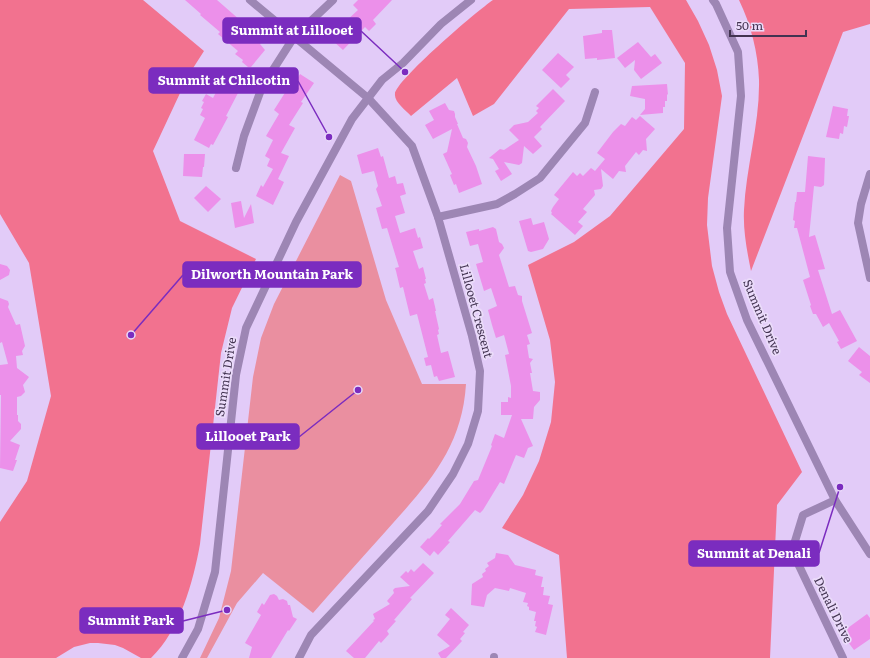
<svg xmlns="http://www.w3.org/2000/svg" width="870" height="658" font-family="Literata,serif">
	<style>
		.green { fill: #ea8fa0 }
		.forest { fill: #f2728f }
		.building { fill: #ec90ea }
		.lines { fill: none; stroke-linecap: round; stroke-linejoin: round }
		.minor { stroke: #9d86b4; stroke-width: 8 }
		.tertiary { stroke: #9d86b4; stroke-width: 8 }
		.labels { text-anchor: middle; stroke-width: 3.5; stroke-linejoin: round; paint-order: stroke }
		.street-label { font-size: 12px; fill: #423351; stroke: #ebdcfa }
		.leader { fill: none; stroke: #7b2cbf; stroke-width: 1.5 }
		.callout-dot { fill: #7b2cbf; stroke: #ebdcfa; stroke-width: 1.5 }
		.callout { fill: #7b2cbf; stroke: #7b2cbf; stroke-width: 1.5 }
		.callout-label { font-size: 13px; text-anchor: middle; font-weight: bold; fill: #fff }
	</style>
	<rect width="100%" height="100%" fill="#e2cbf8"/>
	<path class="green" d="M340,175L351,181L386,300L422,384H466C462,449 427,485 386,531C362,558 337,585 313,613L263,573L237,603L207,658H200L219,618L231,571L253,377L261,338L274,304Z"/>
	<g class="forest">
		<path d="M0,0H143L204,51L188,76L153,151L180,221L256,259L232,308L221,353L200,544C193,583 180,630 151,658H141L123,648L115,645L98,643H90L74,647L56,658H0V522L27,481L51,396L29,263L0,214Z"/>
		<path d="M493,0H686L698,21L709,45L717,70L722,96L708,198L707,225L712,266L719,292L727,314L802,472L777,505L770,658H567L559,555L502,528L523,495L539,461L551,422L555,382L550,340L528,265L574,242L610,216L684,129L685,63L650,7L569,9L494,104L473,116L457,78L411,116C406,110 394,102 395,94C395,81 478,10 493,0Z"/>
		<path d="M739,0H870V24L843,32L751,271C747,251 743,231 744,210C746,167 760,123 759,80C758,52 751,25 739,0Z"/>
	</g>
	<g class="building">
		<polygon points="185,0 217,0 263,40 260,44 265,50 251,67 248,67 242,62 243,60 235,54 238,51 218,34 220,32 200,15 201,14"/>
		<polygon points="358,0 392,0 373,20 376,24 369,31 365,27 343,50 331,39 338,31 333,26 340,18 345,22 358,10 353,5"/>
		<polygon points="602,30 612,30 615,58 597,60 597,58 585,59 583,36 602,33"/>
		<polygon points="638,42 651,57 655,54 662,63 641,79 634,70 635,60 625,68 617,58"/>
		<polygon points="558,53 574,67 566,75 570,79 561,88 542,70"/>
		<polygon points="300,74 314,83 301,102 303,103 289,125 295,128 281,153 289,156 278,179 284,182 273,205 256,196 261,185 263,187 273,169 267,166 270,159 265,156 273,140 266,136 279,114 274,110 288,88 286,86 291,78 296,81"/>
		<polygon points="225,75 240,83 235,91 238,93 226,116 228,117 213,145 211,144 209,148 194,140 205,118 200,115 203,109 201,108 204,102 202,101 206,94 213,98"/>
		<polygon points="667,84 668,95 667,94 667,101 665,101 665,107 663,107 663,113 640,115 645,109 645,99 630,96 632,86"/>
		<polygon points="553,89 565,101 540,127 542,129 534,137 542,146 533,154 524,146 522,163 519,165 504,162 512,174 501,181 495,171 499,169 493,159 489,158 500,149 504,150 519,140 509,130 514,125 528,122 538,113 536,111 539,108 536,106"/>
		<polygon points="445,103 449,110 454,111 455,114 455,117 458,124 457,124 463,138 466,139 468,143 467,147 476,166 482,184 459,193 456,184 454,185 450,175 452,174 443,154 447,152 452,129 433,139 425,125 434,120 429,111"/>
		<polygon points="833,106 848,109 847,116 849,116 847,127 844,126 843,134 840,133 839,139 826,137"/>
		<polygon points="640,116 655,129 646,139 647,151 643,150 639,155 636,152 625,166 626,172 619,171 613,179 601,169 603,186 601,189 594,190 595,195 583,209 587,212 578,222 583,226 575,235 551,214 552,213 551,211 553,207 559,199 554,195 573,172 577,176 580,173 583,176 591,168 595,171 605,159 597,153 613,132 621,124 625,126 632,117 636,120"/>
		<polygon points="378,148 381,157 383,156 389,178 395,176 397,184 403,183 406,194 400,196 405,213 395,216 400,233 415,228 418,238 420,237 423,248 413,251 419,269 423,267 426,279 425,279 426,283 424,284 429,300 433,298 436,311 435,311 439,329 438,330 439,334 437,335 441,353 448,351 455,377 439,381 437,376 434,377 431,365 426,366 424,358 428,357 417,314 410,316 403,287 400,288 396,271 395,268 399,267 387,228 382,229 376,208 382,206 376,189 378,186 374,171 362,174 357,155"/>
		<polygon points="184,154 205,154 204,167 203,167 202,177 183,176"/>
		<polygon points="808,156 825,158 824,185 821,187 814,186 809,237 815,235 825,269 818,270 832,314 840,310 857,341 841,349 837,342 839,341 829,323 823,327 816,314 813,314 810,306 811,305 803,280 810,277 797,228 794,228 795,221 793,220 795,202 796,202 797,192 805,192"/>
		<polygon points="206,186 221,199 208,212 194,198"/>
		<polygon points="241,201 244,218 251,204 254,223 235,228 231,203"/>
		<polygon points="531,218 533,225 544,222 549,239 543,249 531,252 528,251 519,221"/>
		<polygon points="493,227 496,229 499,242 502,244 504,248 499,255 509,287 515,286 518,295 522,296 522,301 532,333 527,335 530,344 527,345 529,358 533,359 530,363 532,373 530,373 533,391 540,392 540,400 534,407 533,419 521,419 533,446 528,448 524,458 516,455 504,484 500,482 483,510 480,513 475,510 448,541 450,542 438,555 434,551 430,556 420,547 428,538 429,539 433,535 442,525 440,524 460,504 474,481 478,480 492,446 491,445 495,434 504,438 512,415 501,415 501,402 508,402 508,397 511,398 511,386 505,355 509,354 504,335 496,338 492,325 488,310 497,306 491,288 484,291 478,271 476,264 483,262 478,244 470,246 466,232 479,229 479,231"/>
		<polygon points="0,264 7,266 10,270 9,275 0,280"/>
		<polygon points="0,298 8,301 9,304 8,307 16,325 20,324 25,346 22,351 23,355 16,356 17,368 29,377 23,385 25,392 21,396 17,397 17,415 18,415 18,421 21,424 21,429 10,441 20,445 15,460 17,460 13,471 0,468 1,395 0,395 0,365 8,364 2,342 0,343"/>
		<polygon points="859,347 870,356 870,383 859,375 862,372 848,361"/>
		<polygon points="496,553 508,555 515,565 536,570 535,575 543,577 541,587 544,587 543,595 550,596 548,604 553,605 546,635 535,632 537,627 535,626 536,621 534,621 536,612 529,610 529,607 527,606 528,603 523,602 526,593 510,588 509,591 495,588 487,595 484,607 471,605 472,584 483,577 482,574 486,571 485,569 489,566 487,563 495,558"/>
		<polygon points="423,563 434,573 410,598 412,599 394,620 396,621 387,631 389,634 381,643 379,641 365,658 354,658 346,651 374,621 373,620 375,619 373,614 390,604 387,601 394,593 393,590 395,588 410,586 400,577 406,571 408,573 411,569 414,572"/>
		<polygon points="274,594 277,596 279,600 283,599 287,601 288,605 290,605 293,617 297,619 289,631 288,630 271,658 249,658 252,647 245,643 261,615 257,612 262,603 264,605 270,595"/>
		<polygon points="451,608 469,625 463,632 465,633 460,639 462,641 446,658 441,658 438,653 450,646 437,635 450,619 445,615"/>
		<polygon points="867,614 870,618 870,639 854,650 845,638 848,636 845,630"/>
	</g>
	<g class="lines">
		<g class="minor">
			<polyline points="250,0 368,98 412,146 438,217 472,336 480,371 478,411 468,444 453,474 428,511 311,635 299,658"/>
			<polyline points="236,168 244,136 262,87 294,37 333,0"/>
			<polyline points="870,174 861,204 858,223 870,278"/>
			<polyline points="438,217 497,204 515,194 540,178 585,123 595,92"/>
			<polyline points="835,500 803,515 792,551 843,658"/>
			<polyline points="494,658 494,657"/>
		</g>
		<g class="tertiary">
			<polyline points="713,0 716,4 738,52 741,96 727,228 730,272 747,320 835,500 870,554"/>
			<polyline points="182,658 198,629 215,572 236,375 246,328 296,222 352,119 382,80 403,63 441,24 471,0"/>
		</g>
	</g>
	<g class="labels">
		<g class="street-label">
			<text transform="translate(476 311) rotate(75)" y="4">Lillooet Crescent</text>
			<text transform="translate(762 317) rotate(67)" y="4">Summit Drive</text>
			<text transform="translate(226 377) rotate(-81)" y="4">Summit Drive</text>
			<text transform="translate(833 610) rotate(64)" y="4">Denali Drive</text>
		</g>
	</g>
	<path class="leader" d="M405 72L361 31M329 137L298 81M131 335L183 275M358 390L299 437M840 487L819 553M227 610L183 621"/>
	<g class="callout-dot">
		<circle cx="405" cy="72" r="4"/>
		<circle cx="329" cy="137" r="4"/>
		<circle cx="131" cy="335" r="4"/>
		<circle cx="358" cy="390" r="4"/>
		<circle cx="840" cy="487" r="4"/>
		<circle cx="227" cy="610" r="4"/>
	</g>
	<g class="callout">
		<rect x="223" y="18" width="138" height="25" rx="4"/>
		<rect x="149" y="68" width="149" height="25" rx="4"/>
		<rect x="183" y="262" width="178" height="25" rx="4"/>
		<rect x="197" y="424" width="102" height="25" rx="4"/>
		<rect x="689" y="541" width="130" height="25" rx="4"/>
		<rect x="80" y="608" width="103" height="25" rx="4"/>
	</g>
	<g class="callout-label">
		<text x="292" y="35">Summit at Lillooet</text>
		<text x="224" y="85">Summit at Chilcotin</text>
		<text x="272" y="279">Dilworth Mountain Park</text>
		<text x="248" y="441">Lillooet Park</text>
		<text x="754" y="558">Summit at Denali</text>
		<text x="131" y="625">Summit Park</text>
	</g>
	<path d="M730 30v6h76v-6" fill="none" stroke="#423351" stroke-width="2"/>
	<text x="736" y="30" font-size="12" fill="#423351" stroke="#ebdcfa" stroke-width="3" paint-order="stroke">50 m</text>
</svg>
